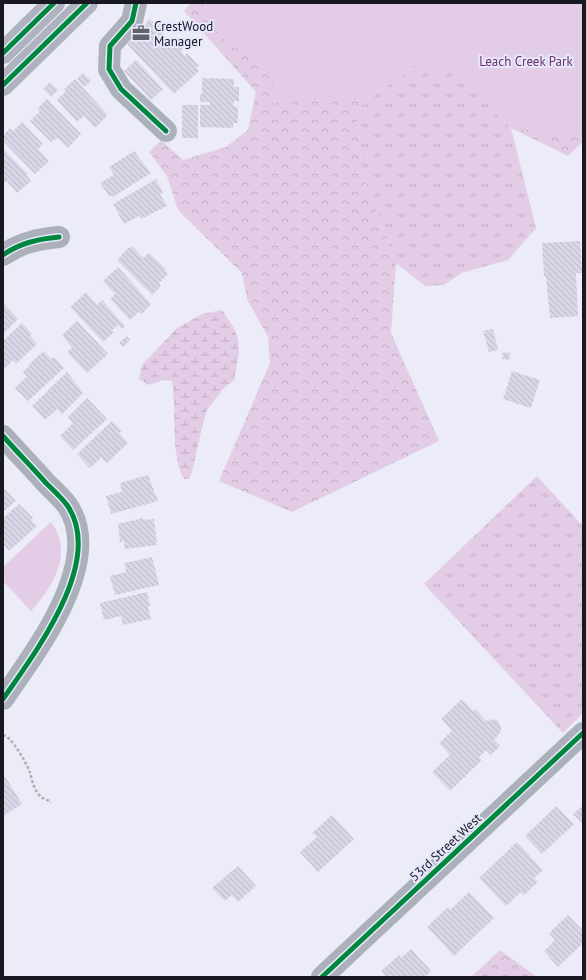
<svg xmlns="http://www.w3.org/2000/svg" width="586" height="980" font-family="'PT Sans',sans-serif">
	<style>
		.grass { fill: url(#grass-tufts) }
		.forest { fill: url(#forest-crowns) }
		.wetland { fill: url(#wetland-marsh) }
		.green { fill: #e3cce6 }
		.building { fill: url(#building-back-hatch) }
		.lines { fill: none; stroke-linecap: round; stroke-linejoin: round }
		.path { stroke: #aeb0ba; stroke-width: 2.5; stroke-dasharray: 3 2; stroke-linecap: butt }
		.minor { stroke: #abb0ba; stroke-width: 22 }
		.major { stroke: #aeb3bf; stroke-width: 22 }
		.cycleway-casing { stroke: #e6e8fc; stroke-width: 8 }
		.cycleway { stroke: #00873e; stroke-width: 5 }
		.labels { text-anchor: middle; stroke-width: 4; stroke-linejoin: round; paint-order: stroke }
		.poi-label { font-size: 13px; fill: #171820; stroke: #e6e8fc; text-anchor: start }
		.park-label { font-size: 13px; fill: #6f2e6c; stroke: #e6e8fc }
		.street-label { font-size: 13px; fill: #171820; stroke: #e6e8fc }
	</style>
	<defs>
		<pattern id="grass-tufts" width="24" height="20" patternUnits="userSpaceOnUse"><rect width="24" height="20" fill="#e3cce6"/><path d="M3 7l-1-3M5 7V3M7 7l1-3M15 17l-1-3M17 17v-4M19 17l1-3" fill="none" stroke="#c2aec5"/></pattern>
		<pattern id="forest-crowns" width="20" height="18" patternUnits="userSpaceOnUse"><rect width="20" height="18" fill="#e3cce6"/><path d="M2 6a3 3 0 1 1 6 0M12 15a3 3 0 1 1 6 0" fill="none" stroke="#c2aec5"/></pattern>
		<pattern id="wetland-marsh" width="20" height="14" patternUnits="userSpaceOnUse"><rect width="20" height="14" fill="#e3cce6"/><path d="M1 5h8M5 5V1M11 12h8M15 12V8" fill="none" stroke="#c2aec5"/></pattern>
		<pattern id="building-back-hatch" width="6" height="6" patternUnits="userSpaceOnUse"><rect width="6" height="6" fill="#dad5e6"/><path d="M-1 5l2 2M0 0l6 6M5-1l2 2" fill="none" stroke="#bab6c5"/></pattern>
	</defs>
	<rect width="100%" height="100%" fill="#ebecf7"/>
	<g class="grass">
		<polygon points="416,65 452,68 511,128 536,228 508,260 461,273 444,285 425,286 396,263 362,173 356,109"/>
		<polygon points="537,476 583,526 583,713 563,733 424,584"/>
	</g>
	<g class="forest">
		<polygon points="191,3 583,3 583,142 568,156 511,128 452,68 416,65 356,109 362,173 396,263 391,333 439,441 292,512 219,481 270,363 268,337 247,299 242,273 178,210 167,176 149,152 161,140 183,160 226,147 248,130 256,92 184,11"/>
		<polygon points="500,950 537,977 471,977"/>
	</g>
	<path class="wetland" d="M222,310L233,326L238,339L239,353L234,380L223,389L207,410L203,423L192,472L189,479H184C170,455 177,409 172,381L163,380L149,385L139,379L142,365L177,328L202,314Z"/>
	<g class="green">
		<path d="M204,3H583V121L568,135L511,128L452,68L416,65L367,99L270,103C271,97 274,88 272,82C266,58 235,52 220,35C212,26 206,15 204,3Z"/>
		<path d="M51,522C74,552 53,587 31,611L3,581V567Z"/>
	</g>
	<g class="building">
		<polygon points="150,19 153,22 156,20 161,25 158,28 170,41 173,38 183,48 181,51 185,56 187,53 199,66 196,68 199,71 174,94 127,44 133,38 132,36"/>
		<polygon points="136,60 163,89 151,100 124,71"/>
		<polygon points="83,73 91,81 84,87 77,79"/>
		<polygon points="202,78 234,79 234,87 239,87 239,101 234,101 233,106 238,107 238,123 233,123 233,128 200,127 200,107 201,105 210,105 210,102 200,102 200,94 202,94"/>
		<polygon points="75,79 105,112 107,116 95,128 84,116 77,122 57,100 66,91 64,89"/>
		<polygon points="50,82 58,90 51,97 43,89"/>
		<polygon points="47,99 81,134 68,148 58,138 51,142 30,121 40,111 37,109"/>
		<rect x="182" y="105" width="16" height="33"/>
		<polygon points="22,122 43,144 38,149 49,161 35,174 3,141 3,136 10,128 13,131"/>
		<polygon points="3,149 28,174 27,176 31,181 17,193 7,181 3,184"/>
		<polygon points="134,151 151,173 113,197 111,195 109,196 100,183 114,175 109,167"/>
		<polygon points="156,179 163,193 160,194 167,206 141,219 139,216 124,224 113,204"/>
		<polygon points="580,241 582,273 576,273 578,316 550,318 546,276 544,276 542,243"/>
		<polygon points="132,246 143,258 149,253 166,269 164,270 168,274 159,283 161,285 159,288 152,295 117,260 129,247 130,248"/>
		<polygon points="118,267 151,304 142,314 139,312 130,320 110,299 115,294 103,281"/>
		<polygon points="86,292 97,305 102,300 125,326 122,329 118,325 112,330 114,332 103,342 70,307"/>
		<polygon points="3,303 18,319 3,334"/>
		<polygon points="77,321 108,354 87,373 67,352 72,348 62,335"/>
		<polygon points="22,323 32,334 30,336 37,344 16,364 13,360 3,370 3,341"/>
		<polygon points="493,329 498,350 489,352 483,331"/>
		<polygon points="127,336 130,340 123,347 119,343"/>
		<polygon points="44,351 51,359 54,357 64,368 28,401 15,388 27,376 23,372 30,365 29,364"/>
		<polygon points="503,352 510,353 509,360 502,359"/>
		<polygon points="512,371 540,380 531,408 503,399"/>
		<polygon points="67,372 83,393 62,414 57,409 45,420 32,406"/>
		<polygon points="87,398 107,419 73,450 60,436 73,423 68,418 69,416"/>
		<polygon points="112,421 122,431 119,433 128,443 107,463 101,458 90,468 77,454"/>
		<polygon points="148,475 158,501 111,514 106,496 122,492 120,483"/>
		<polygon points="3,487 16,501 3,512"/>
		<polygon points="19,504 33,518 31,520 37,526 9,551 3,544 3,518"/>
		<polygon points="143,518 143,520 154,519 157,545 125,549 124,541 120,542 118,524"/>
		<polygon points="152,557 159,585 115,595 110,576 126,572 125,563"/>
		<polygon points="147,592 150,606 148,607 151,619 123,625 121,616 104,620 100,603"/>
		<polygon points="462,699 473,711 475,709 486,721 494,719 498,721 501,727 501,731 494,740 500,746 491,755 486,750 479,757 482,760 450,791 432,772 450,755 439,743 452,731 441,719"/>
		<polygon points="3,773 22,804 3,816"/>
		<polygon points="583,805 583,824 573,814"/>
		<polygon points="556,806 574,824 542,854 525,836"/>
		<polygon points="332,815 354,839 318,872 300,852 317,837 312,833"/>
		<polygon points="517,842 543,870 534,878 538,882 524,895 521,892 506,906 479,878"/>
		<polygon points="238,866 256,886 238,902 232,895 225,901 212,888"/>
		<polygon points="469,892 494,918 454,956 427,927 448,907 450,910"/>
		<polygon points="568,915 583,931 583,943 558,967 544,951 555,940 549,933"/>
		<polygon points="411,949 431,971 425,977 386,977 381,971 399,955 401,958"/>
	</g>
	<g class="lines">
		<path class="path" d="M3,735C12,737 25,761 29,770C32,778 33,789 40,796C43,799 48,800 51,802"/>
		<g class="minor">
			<polyline points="136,3 132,21 110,46 109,69 121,89 166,131"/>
			<path d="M3,255C20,243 38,239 59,237"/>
			<path d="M3,436C17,452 32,467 46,483C53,490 61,497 67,505C106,561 34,654 3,699"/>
			<polyline points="322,977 583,733"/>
		</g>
		<g class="major">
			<polyline points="3,53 54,3"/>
			<polyline points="3,85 87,3"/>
		</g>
		<g class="cycleway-casing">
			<g id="cycleway">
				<polyline points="136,3 132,21 110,46 109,69 121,89 166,131"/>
				<polyline points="3,53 54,3"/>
				<polyline points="3,85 87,3"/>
				<path d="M3,255C20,243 38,239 59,237"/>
				<path d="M3,436C17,452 32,467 46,483C53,490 61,497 67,505C106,561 34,654 3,699"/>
				<polyline points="322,977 583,733"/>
			</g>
		</g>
		<use href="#cycleway" class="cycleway"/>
	</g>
	<defs>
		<g id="office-bare" transform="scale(1.38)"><path d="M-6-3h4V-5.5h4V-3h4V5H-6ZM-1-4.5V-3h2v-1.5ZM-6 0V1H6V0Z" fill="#61626b" stroke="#e6e8fc" stroke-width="2.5" paint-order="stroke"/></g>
	</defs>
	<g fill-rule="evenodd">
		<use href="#office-bare" x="141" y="33"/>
	</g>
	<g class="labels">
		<g class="poi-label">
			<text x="154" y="31">CrestWood<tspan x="154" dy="15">Manager</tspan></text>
		</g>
		<g class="park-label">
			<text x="526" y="66">Leach Creek Park</text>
		</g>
		<g class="street-label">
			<text transform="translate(445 847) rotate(-43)" y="5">53rd Street West</text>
		</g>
	</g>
	<rect width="586" height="980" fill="none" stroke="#171820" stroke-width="8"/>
</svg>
